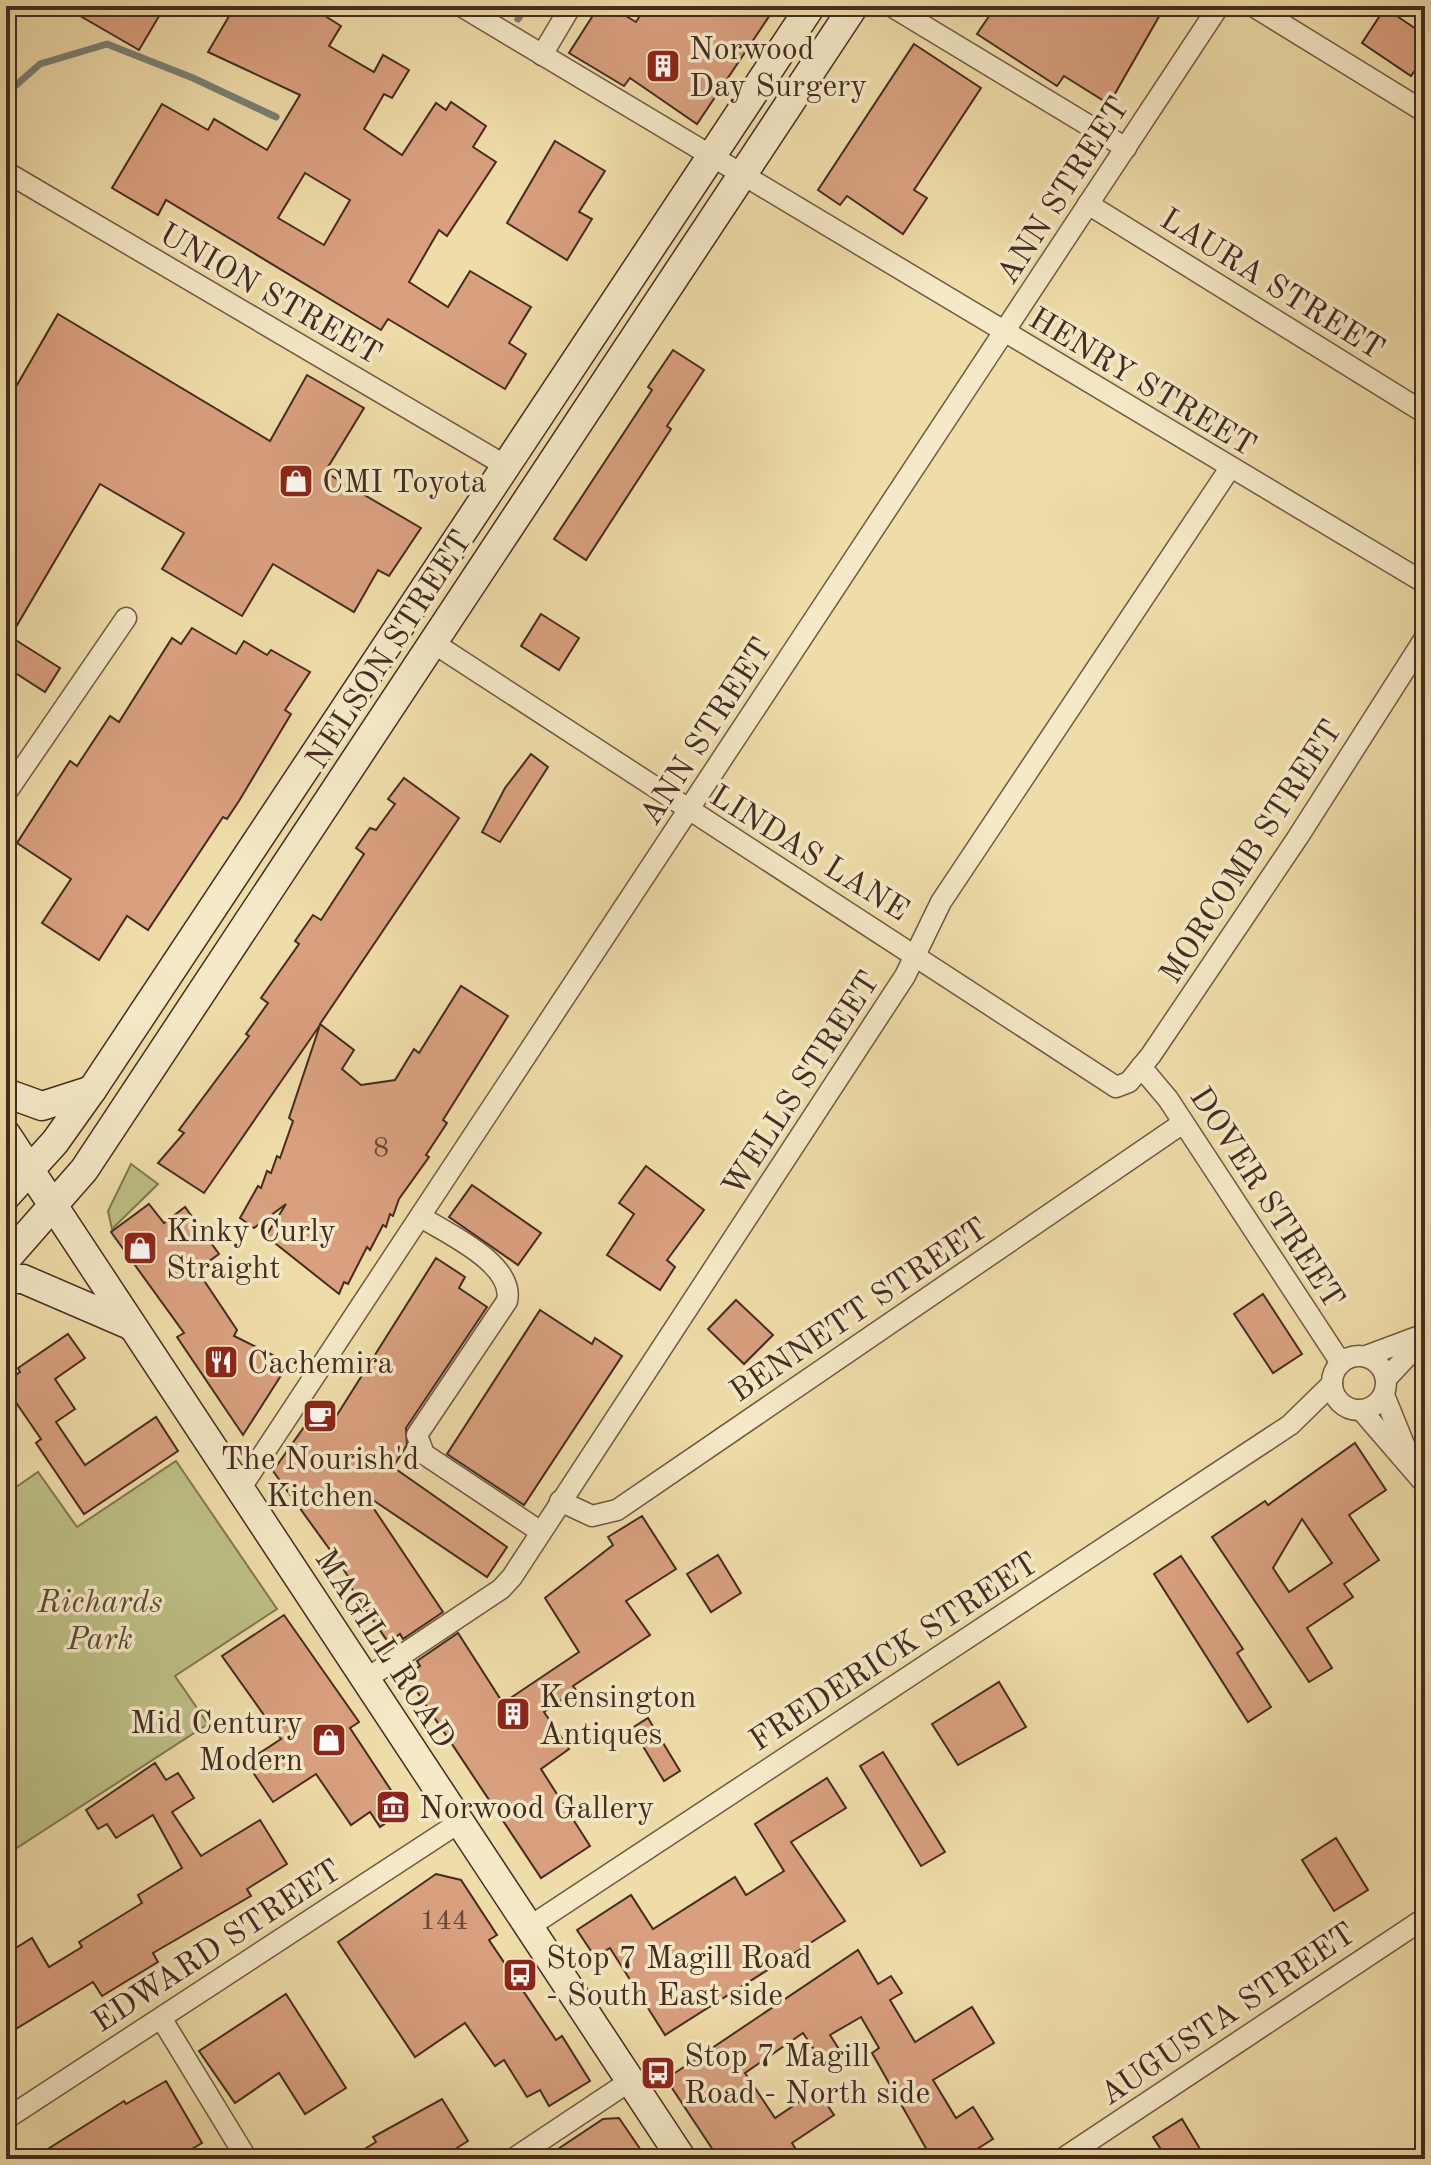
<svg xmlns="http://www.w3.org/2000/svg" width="1431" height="2165" font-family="'Old Standard TT',serif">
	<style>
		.green { fill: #bdc085; stroke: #817653; stroke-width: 2 }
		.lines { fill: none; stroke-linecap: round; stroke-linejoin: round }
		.stream { stroke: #798177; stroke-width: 7 }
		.building { fill: #d9a07f; stroke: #452b21; stroke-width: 2; fill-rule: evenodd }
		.street-casing { stroke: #705843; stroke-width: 23 }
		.secondary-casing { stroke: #452b21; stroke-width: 31 }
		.street { stroke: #f5e9c7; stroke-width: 20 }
		.secondary { stroke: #f5e9c7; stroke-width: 28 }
		.labels { text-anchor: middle; stroke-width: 7; stroke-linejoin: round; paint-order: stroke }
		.number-label { font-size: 28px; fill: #6a4838 }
		.poi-label { font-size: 32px; fill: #452b21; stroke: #f5e9c7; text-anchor: start }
		.street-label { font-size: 32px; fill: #452b21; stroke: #f5e9c7 }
		.park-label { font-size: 32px; font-style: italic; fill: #5d4935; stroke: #f5e9c7 }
	</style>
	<rect width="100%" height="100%" fill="#efdda9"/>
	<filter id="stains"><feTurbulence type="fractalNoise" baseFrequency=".0025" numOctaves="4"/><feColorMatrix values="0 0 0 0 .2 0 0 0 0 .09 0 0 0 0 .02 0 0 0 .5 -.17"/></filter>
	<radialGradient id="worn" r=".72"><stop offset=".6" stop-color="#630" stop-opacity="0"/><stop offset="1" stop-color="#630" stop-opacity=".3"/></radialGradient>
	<g class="green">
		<polygon points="131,1164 158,1184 112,1229 108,1211"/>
		<polygon points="176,1461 277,1609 175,1676 208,1724 6,1855 6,1494 38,1472 77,1527"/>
	</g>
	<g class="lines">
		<g class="stream">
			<polyline points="518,19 526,6"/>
			<polyline points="6,94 40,64 107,44 193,78 276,117"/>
		</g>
	</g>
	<g class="building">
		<polygon points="63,6 165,6 139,50"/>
		<path d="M235,6H309L341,26L329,46L374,72L383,55L409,70L392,98L384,94L364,129L402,155L436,103L446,110L451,102L486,126L473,147L496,162L447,236L439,230L409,282L448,307L470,271L531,307L509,343L526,354L505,389L388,319L381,330L166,200L158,215L112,188L162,104L208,130L214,119L267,150L300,95L208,52ZM305,173L350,200L324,245L278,218Z"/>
		<polygon points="599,6 609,6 636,22 646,6 776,6 697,124 630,78 624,86 569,53"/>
		<polygon points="996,6 1165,6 1109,104 1064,76 1057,86 977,34"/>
		<polygon points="1385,8 1425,35 1425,56 1411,76 1362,43"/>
		<polygon points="914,44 981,88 914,190 927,198 903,234 847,196 840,205 818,190"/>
		<polygon points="555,141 605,171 579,212 592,219 567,260 507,223"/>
		<polygon points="58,314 270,441 307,375 364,408 325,472 421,528 389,576 378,570 354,612 273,564 242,616 162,569 184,533 100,484 6,644 6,404"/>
		<polygon points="673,350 704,370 667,426 671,429 586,560 554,539 652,390 648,387"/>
		<polygon points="541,614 579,638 559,670 521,646"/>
		<polygon points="192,628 236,654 244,641 267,655 271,650 310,672 285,710 291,714 239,801 227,819 223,817 148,930 127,916 99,960 42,923 71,879 17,843 70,761 77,766 110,716 119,722 172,638 181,644"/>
		<polygon points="14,639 60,668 45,692 6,667 6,651"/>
		<polygon points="531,754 548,767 500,842 482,832 505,788"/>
		<polygon points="404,778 459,818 320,1024 354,1050 342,1069 361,1085 395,1080 414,1049 419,1053 461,986 508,1016 443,1120 447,1123 426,1155 429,1157 399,1199 393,1216 390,1214 386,1227 383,1225 370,1250 367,1247 348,1284 344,1282 339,1294 266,1236 286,1204 254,1228 240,1218 258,1186 261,1188 267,1171 271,1173 277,1156 280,1158 293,1121 289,1118 320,1025 204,1193 158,1163 184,1133 179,1130 249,1036 246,1034 268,1003 261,998 299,944 295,941 313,915 321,920 364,854 356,848 370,828 376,830 395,804 388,799"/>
		<polygon points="646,1166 704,1210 667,1260 675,1267 660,1290 607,1255 634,1214 619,1203"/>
		<polygon points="472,1185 541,1233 518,1265 449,1217"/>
		<polygon points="149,1204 164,1223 185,1207 219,1254 197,1270 237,1330 234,1336 289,1363 243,1435 177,1337 184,1333 111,1232"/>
		<polygon points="436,1258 465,1277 459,1288 487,1307 406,1428 407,1445 393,1467 507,1547 487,1577 364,1494 443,1612 403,1639 400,1634 388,1642 348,1583 351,1581 338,1561 273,1471 321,1403 337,1415"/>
		<polygon points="1263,1294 1302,1354 1273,1373 1234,1314"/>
		<polygon points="736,1300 773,1335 744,1364 708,1329"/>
		<polygon points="540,1310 592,1344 595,1338 622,1356 524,1505 447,1454"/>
		<polygon points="68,1334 85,1358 55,1379 75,1409 56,1422 85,1465 156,1417 178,1451 84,1514 36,1443 41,1439 6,1388 6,1382 20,1372 18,1368"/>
		<path d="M1355,1443L1386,1490L1349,1515L1379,1560L1344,1584L1353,1597L1307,1628L1332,1668L1309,1682L1212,1537L1265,1501L1268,1505ZM1302,1519L1332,1563L1289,1592L1273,1568Z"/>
		<polygon points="642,1516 676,1569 626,1601 650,1635 573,1686 576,1690 544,1712 569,1749 541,1769 590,1846 541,1878 406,1675 420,1666 417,1661 458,1633 503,1703 579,1652 545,1598 613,1545 608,1537"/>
		<polygon points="718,1555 741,1593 711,1612 687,1574"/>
		<polygon points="1181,1556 1243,1649 1237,1653 1271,1707 1248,1722 1154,1574"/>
		<polygon points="284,1615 359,1722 350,1728 404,1810 380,1827 370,1812 351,1825 316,1774 273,1802 246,1762 281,1739 222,1656"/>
		<polygon points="999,1682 1026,1727 958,1765 932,1724"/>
		<polygon points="648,1718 680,1771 664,1781 632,1728"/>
		<polygon points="883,1752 945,1852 921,1866 860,1766"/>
		<polygon points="155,1763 166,1780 178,1773 194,1798 172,1812 201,1856 260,1820 287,1864 247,1889 251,1896 153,1953 158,1962 102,1996 93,1982 6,2035 6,1954 32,1938 49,1967 82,1947 79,1942 142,1903 138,1895 182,1868 153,1815 116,1838 107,1824 98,1829 86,1810"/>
		<polygon points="827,1778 846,1808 791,1842 845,1921 665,2035 610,1948 595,1957 577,1930 631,1895 653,1929 735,1877 746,1895 784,1871 755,1824"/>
		<polygon points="1336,1838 1368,1890 1334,1911 1302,1860"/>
		<polygon points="436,1874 461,1880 497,1935 489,1940 556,2040 562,2036 590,2081 549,2106 540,2090 527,2097 504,2060 495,2066 465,2023 415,2057 338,1942"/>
		<polygon points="858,1950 878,1984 891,1976 902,1993 890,2000 915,2042 972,2007 994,2043 933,2080 956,2118 973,2107 993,2139 961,2159 932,2159 872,2053 879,2048 861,2017 830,2035 844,2057 826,2068 803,2033 745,2073 775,2118 817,2090 834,2115 792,2143 802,2159 719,2159 666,2079"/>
		<polygon points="286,1994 346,2088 305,2114 279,2073 235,2103 199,2051"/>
		<polygon points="166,2081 202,2143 175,2159 32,2159 124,2101 126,2104"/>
		<polygon points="442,2099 468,2141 439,2159 348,2159 376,2142 373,2137"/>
		<polygon points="619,2118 647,2159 543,2159 603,2119"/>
		<polygon points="1182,2119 1206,2159 1167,2159 1153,2137"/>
	</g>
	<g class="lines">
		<g class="street-casing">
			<g id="street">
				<polyline points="461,6 1425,583"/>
				<polyline points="891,6 1126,148"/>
				<polyline points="1253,6 1425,112"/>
				<polyline points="542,55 571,6"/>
				<polyline points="6,172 506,466"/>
				<polyline points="1088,204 1425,413"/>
				<polyline points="432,642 1116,1087 1129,1082 1151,1055 1298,837 1425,638"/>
				<polyline points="6,793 126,618"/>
				<polyline points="1141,1067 1168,1099 1341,1363"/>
				<path d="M421,1217C448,1234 515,1264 507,1301L417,1435L424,1454L541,1532"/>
				<circle cx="1359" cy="1383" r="27"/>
				<polyline points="1366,1356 1425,1334"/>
				<polyline points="1386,1379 1425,1337"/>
				<polyline points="1384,1395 1408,1454"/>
				<polyline points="1362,1411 1425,1484"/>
				<polyline points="240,1489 1219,6"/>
				<polyline points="560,1501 592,1516 617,1510 1183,1123"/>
				<polyline points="366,1679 501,1589 512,1577 905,976 941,902 1230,468"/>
				<polyline points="529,1927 1290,1425 1332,1384"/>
				<polyline points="161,2018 247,2159"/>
				<polyline points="6,2119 460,1822"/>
				<polyline points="513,2159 630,2081"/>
				<polyline points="1062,2159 1425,1918"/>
			</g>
		</g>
		<g class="secondary-casing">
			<g id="secondary">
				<polyline points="6,1093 42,1106 92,1090"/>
				<polyline points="6,1134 682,2159"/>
				<polyline points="6,1196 55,1142 92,1090 811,6"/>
				<polyline points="6,1259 84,1170 854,6"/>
				<polyline points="6,1279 23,1279 132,1326"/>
			</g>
		</g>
		<use href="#street" class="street"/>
		<use href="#secondary" class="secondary"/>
	</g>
	<defs>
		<g id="building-square" transform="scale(1.8)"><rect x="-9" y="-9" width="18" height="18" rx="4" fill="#8f2418" stroke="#f5e9c7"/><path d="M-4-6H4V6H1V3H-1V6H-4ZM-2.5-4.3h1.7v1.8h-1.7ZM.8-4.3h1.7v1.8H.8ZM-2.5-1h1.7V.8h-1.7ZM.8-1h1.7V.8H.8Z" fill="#fff"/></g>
		<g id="shop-square" transform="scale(1.8)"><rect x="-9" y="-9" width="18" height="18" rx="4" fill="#8f2418" stroke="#f5e9c7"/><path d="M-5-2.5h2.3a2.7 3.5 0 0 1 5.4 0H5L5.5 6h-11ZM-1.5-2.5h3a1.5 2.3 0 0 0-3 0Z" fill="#fff"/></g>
		<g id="restaurant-square" transform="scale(1.8)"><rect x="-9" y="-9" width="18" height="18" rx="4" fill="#8f2418" stroke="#f5e9c7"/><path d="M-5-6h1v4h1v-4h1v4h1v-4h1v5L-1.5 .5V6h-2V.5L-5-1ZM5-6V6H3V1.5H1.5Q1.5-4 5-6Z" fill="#fff"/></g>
		<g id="cafe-square" transform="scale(1.8)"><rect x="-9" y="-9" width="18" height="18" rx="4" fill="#8f2418" stroke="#f5e9c7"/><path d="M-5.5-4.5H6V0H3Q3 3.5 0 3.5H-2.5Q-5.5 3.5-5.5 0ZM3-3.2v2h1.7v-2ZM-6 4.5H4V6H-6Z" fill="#fff"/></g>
		<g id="museum-square" transform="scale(1.8)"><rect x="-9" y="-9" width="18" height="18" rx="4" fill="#8f2418" stroke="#f5e9c7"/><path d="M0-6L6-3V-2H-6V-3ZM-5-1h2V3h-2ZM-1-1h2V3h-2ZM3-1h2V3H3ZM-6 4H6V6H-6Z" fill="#fff"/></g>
		<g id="bus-square" transform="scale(1.8)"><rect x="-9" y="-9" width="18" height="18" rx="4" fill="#8f2418" stroke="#f5e9c7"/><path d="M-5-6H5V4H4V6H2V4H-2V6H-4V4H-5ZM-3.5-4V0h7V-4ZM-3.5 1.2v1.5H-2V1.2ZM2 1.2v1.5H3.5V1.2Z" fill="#fff"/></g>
	</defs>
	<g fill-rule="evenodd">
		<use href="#building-square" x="663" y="66"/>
		<use href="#shop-square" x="296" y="481"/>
		<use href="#shop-square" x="140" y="1248"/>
		<use href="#restaurant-square" x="221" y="1362"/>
		<use href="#cafe-square" x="320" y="1416"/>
		<use href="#building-square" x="513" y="1714"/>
		<use href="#shop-square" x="329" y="1740"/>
		<use href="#museum-square" x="393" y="1807"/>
		<use href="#bus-square" x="520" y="1975"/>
		<use href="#bus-square" x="658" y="2073"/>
	</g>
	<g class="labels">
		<g class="number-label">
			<text x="381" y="1156">8</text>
			<text x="444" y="1929">144</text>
		</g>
		<g class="poi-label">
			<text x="689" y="59">Norwood<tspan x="689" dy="37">Day Surgery</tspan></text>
			<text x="322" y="492">CMI Toyota</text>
			<text x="166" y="1241">Kinky Curly<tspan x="166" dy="37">Straight</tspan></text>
			<text x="247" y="1373">Cachemira</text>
			<text x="320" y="1469" text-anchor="middle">The Nourish'd<tspan x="320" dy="37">Kitchen</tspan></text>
			<text x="539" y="1707">Kensington<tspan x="539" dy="37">Antiques</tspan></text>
			<text x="303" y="1733" text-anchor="end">Mid Century<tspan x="303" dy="37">Modern</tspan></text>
			<text x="419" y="1818">Norwood Gallery</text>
			<text x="546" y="1968">Stop 7 Magill Road<tspan x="546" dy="37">- South East side</tspan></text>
			<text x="684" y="2066">Stop 7 Magill<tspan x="684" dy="37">Road - North side</tspan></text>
		</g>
		<g class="street-label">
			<text transform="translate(1062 190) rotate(-57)" y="11">ANN STREET</text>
			<text transform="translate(1273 283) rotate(32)" y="11">LAURA STREET</text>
			<text transform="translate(271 293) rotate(30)" y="11">UNION STREET</text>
			<text transform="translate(1143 381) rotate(31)" y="11">HENRY STREET</text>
			<text transform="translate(388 649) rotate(-57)" y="11">NELSON STREET</text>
			<text transform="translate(705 731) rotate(-57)" y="11">ANN STREET</text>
			<text transform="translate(1250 851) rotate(-57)" y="11">MORCOMB STREET</text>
			<text transform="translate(810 852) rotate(32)" y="11">LINDAS LANE</text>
			<text transform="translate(800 1083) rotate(-57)" y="11">WELLS STREET</text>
			<text transform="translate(1268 1197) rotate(57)" y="11">DOVER STREET</text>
			<text transform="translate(858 1309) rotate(-34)" y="11">BENNETT STREET</text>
			<text transform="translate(386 1648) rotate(57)" y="11">MAGILL ROAD</text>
			<text transform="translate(893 1651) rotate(-33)" y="11">FREDERICK STREET</text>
			<text transform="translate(216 1945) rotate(-33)" y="11">EDWARD STREET</text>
			<text transform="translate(1227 2013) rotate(-34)" y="11">AUGUSTA STREET</text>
		</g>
		<g class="park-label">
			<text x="100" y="1612">Richards<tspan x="100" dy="37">Park</tspan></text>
		</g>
	</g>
	<rect width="1431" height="2165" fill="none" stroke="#efdda9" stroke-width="32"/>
	<rect x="8" y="8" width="1415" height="2149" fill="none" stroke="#452b21" stroke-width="4"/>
	<rect x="16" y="16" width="1399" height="2133" fill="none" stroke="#452b21" stroke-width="2"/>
	<rect width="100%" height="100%" filter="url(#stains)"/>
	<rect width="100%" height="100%" fill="url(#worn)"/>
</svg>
